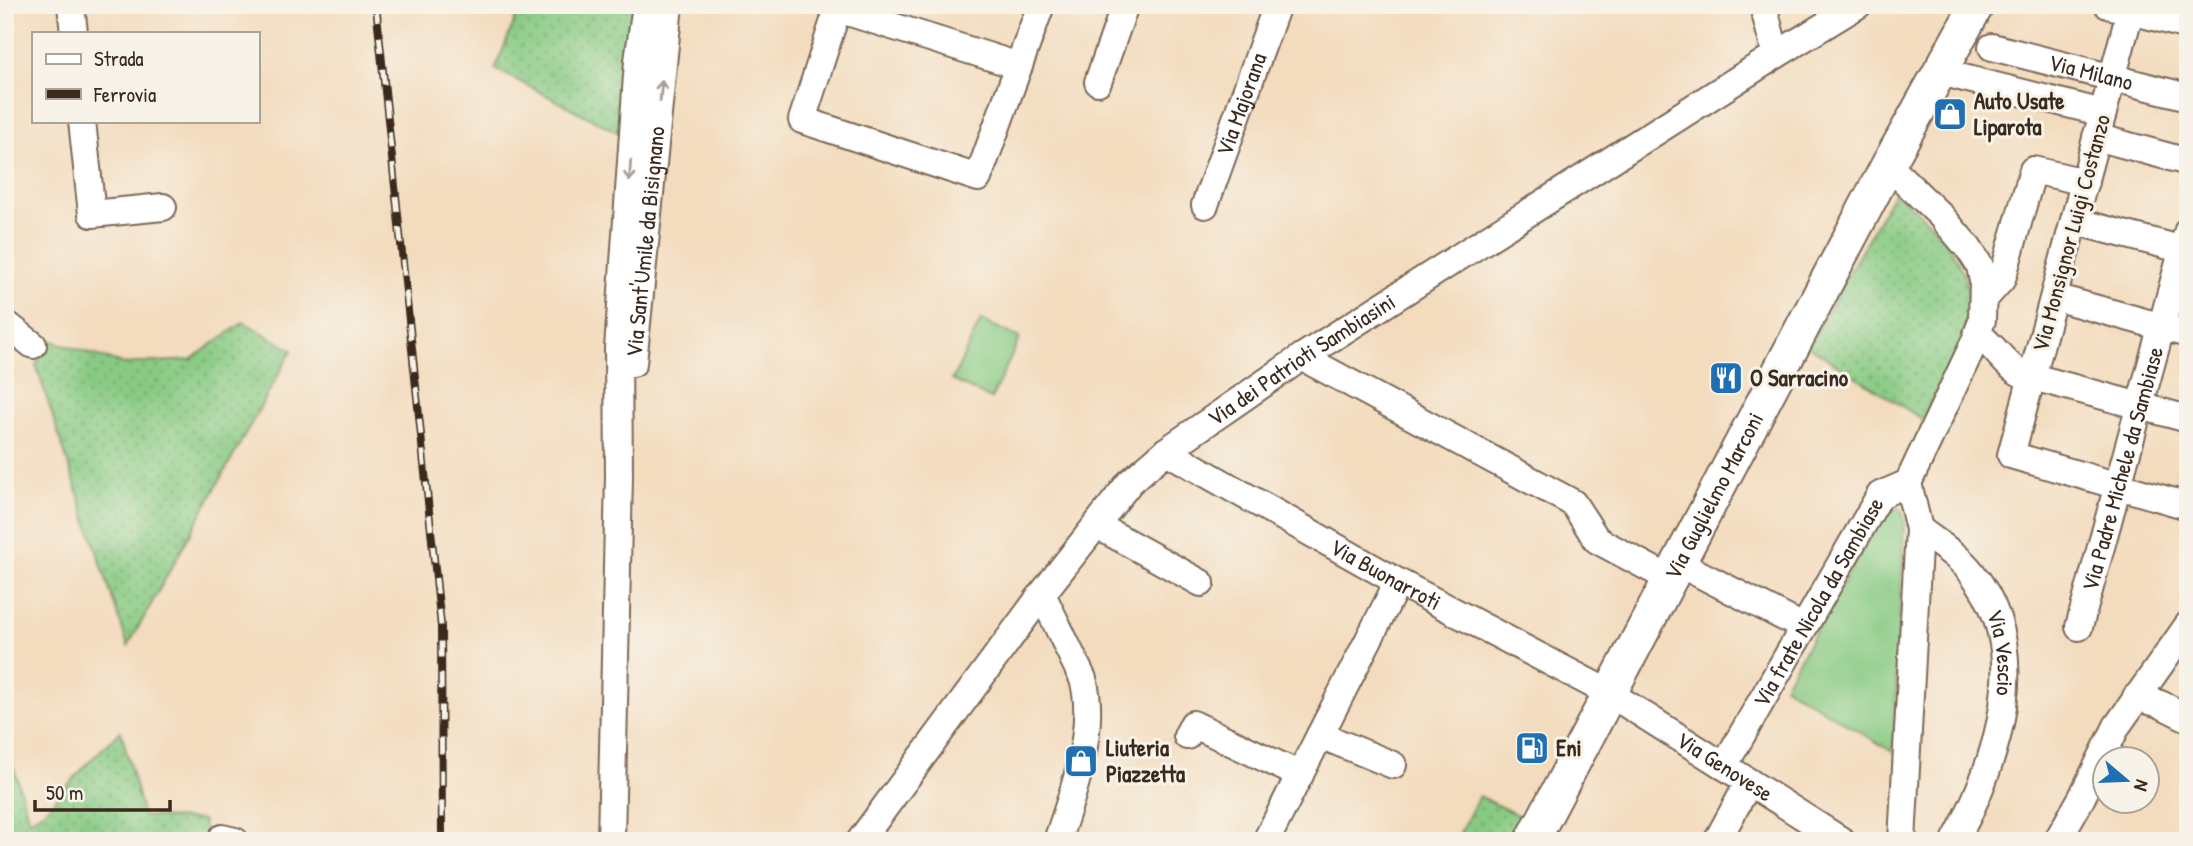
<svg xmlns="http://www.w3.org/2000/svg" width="2193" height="846" font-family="'Patrick Hand',sans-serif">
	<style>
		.grass { fill: url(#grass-dots); stroke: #627a50; stroke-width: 2 }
		.garden { fill: #88ca83; stroke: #627a50; stroke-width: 2 }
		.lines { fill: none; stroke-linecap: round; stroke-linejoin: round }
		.minor-casing { stroke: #7b6856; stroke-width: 30 }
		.major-casing { stroke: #7b6856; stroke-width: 37 }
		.minor { stroke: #fff; stroke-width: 26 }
		.major { stroke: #fff; stroke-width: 33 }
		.rail-casing { stroke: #3b2a1e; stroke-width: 8 }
		.rail { stroke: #f7f3e8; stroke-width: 5; stroke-dasharray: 16; stroke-linecap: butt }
		.oneway { stroke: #a79f9a }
		.labels { text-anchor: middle; stroke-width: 6; stroke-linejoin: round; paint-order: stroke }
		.street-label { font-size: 23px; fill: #3b2a1e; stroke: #f7f3e8 }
		.poi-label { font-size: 23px; font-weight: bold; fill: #3b2a1e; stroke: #f7f3e8; text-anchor: start }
	</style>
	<defs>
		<pattern id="grass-dots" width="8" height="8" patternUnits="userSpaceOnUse" patternTransform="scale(1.75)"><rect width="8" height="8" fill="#88ca83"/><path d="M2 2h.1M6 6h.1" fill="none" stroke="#70a46b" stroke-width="1.8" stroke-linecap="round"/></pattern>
	</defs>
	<rect width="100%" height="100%" fill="#f7f3e8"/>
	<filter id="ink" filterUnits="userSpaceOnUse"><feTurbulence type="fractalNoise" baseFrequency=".0143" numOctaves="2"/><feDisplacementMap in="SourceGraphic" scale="14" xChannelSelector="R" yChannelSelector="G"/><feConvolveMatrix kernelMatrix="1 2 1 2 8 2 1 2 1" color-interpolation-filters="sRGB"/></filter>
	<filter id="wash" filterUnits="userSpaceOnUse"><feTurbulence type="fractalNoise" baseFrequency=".00686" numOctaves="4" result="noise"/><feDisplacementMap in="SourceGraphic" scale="28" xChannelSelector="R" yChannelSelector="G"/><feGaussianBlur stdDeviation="1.57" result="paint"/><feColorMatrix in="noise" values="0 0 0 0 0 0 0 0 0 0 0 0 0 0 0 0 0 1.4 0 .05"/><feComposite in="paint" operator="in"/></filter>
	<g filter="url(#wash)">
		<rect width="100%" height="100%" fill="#f3dbbd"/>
		<g class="grass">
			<polygon points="521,5 634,5 624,64 619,133 495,69"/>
			<path d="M1894,192C1932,220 1979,269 1967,321C1959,355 1937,388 1922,419L1808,346Z"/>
			<polygon points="244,322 292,350 128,646 36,365 49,340 123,364 190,360"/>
			<polygon points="121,731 143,816 202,820 208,841 5,841 5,737 29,820 44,811 90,761"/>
			<polygon points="1479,796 1523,818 1511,841 1456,841"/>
		</g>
		<g class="garden">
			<polygon points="981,320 1020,338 991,399 952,380"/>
			<path d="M1893,505C1903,508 1904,514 1904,524L1893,752L1784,686L1874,529Z"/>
		</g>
	</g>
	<g filter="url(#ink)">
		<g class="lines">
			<g class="minor-casing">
				<g id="minor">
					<polyline points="71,5 74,33"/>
					<polyline points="839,5 802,120 978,178 1041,5"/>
					<polyline points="1763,5 1776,55"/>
					<polyline points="2108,5 2188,26"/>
					<polyline points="838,9 1019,66"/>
					<polyline points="2130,12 2011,455 2188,506"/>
					<path id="s1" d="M1992,47L2188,97"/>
					<polyline points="1940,72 2103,113"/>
					<polyline points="1098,82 1125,5"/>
					<polyline points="82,121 92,214 163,207"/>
					<polyline points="2096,137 2188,162"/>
					<path id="s2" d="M1205,205L1277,5"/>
					<polyline points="2074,221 2188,251"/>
					<polyline points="2054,297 2188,334"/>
					<polyline points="1984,299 2002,279 2033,170 2085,182"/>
					<polyline points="5,323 33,345"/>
					<path d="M1977,334C1995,345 2003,365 2022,374L2188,419"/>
					<polyline points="1302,357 1573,503 1597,540 1670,579"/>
					<path id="s3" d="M633,363L669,5"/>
					<path id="s4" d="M1166,451L1398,582L1609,693L1842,841"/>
					<polyline points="1098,526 1201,583"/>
					<path id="s5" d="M1919,529C1937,543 1958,555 1972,573C2035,651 1997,763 1955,841"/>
					<polyline points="1678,563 1803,627"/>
					<path d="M1042,594L1083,679C1097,726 1073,795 1057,841"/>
					<path id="s6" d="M2079,627L2188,230"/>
					<polyline points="2136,697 2160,704 2188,718"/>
					<polyline points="1320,735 1393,765"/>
					<polyline points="1187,736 1193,724 1300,775"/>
					<path id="s7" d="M1724,766L1880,495L1908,483L1975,341L1982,320L1983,281L1980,266L1969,249L1942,217L1888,165"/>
					<polyline points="221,841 222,838 235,841"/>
					<polyline points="611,841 619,476 618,349 638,61 646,5"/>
					<path id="s8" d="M860,841L1042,594L1130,482L1166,451L1302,357L1776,55L1858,5"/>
					<polyline points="1266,841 1398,582"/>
					<polyline points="1717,841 1749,782"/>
					<polyline points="1902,841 1919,529 1908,483"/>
					<polyline points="2057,841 2081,799 2117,726 2188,625"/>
				</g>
			</g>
			<g class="major-casing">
				<g id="major">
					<path id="s9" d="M1532,841L1888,165L1977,5"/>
				</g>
			</g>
			<use href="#minor" class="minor"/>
			<use href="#major" class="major"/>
			<g class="rail-casing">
				<polyline id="rail" points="376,5 441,626 442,841"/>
			</g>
			<use href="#rail" class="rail"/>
		</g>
		<defs><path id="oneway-shaft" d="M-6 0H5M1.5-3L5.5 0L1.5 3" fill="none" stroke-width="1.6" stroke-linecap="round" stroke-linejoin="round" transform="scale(1.75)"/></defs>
		<g class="oneway">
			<use href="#oneway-shaft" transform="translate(661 91) rotate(-85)"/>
			<use href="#oneway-shaft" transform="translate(630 171) rotate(94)"/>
		</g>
	</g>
	<defs>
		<g id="shop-square" transform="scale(1.75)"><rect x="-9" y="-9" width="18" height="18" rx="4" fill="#1f6fb2" stroke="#f7f3e8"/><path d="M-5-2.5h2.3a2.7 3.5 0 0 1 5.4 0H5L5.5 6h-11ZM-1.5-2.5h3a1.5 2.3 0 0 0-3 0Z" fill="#fff"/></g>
		<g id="restaurant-square" transform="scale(1.75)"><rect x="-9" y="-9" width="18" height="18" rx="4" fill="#1f6fb2" stroke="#f7f3e8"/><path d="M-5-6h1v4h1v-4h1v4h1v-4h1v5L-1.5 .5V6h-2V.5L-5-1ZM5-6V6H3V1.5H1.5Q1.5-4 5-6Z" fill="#fff"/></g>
		<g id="fuel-square" transform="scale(1.75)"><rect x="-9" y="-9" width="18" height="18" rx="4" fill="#1f6fb2" stroke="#f7f3e8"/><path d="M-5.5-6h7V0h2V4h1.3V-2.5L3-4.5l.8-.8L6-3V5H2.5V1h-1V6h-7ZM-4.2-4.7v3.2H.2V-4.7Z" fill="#fff"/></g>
	</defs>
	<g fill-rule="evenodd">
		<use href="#shop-square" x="1950" y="114"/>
		<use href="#restaurant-square" x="1726" y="378"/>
		<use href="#fuel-square" x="1532" y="748"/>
		<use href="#shop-square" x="1081" y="761"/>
	</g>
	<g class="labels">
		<g class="street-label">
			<text dy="8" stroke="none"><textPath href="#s1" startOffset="102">Via Milano</textPath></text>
			<text dy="8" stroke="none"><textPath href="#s2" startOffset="107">Via Majorana</textPath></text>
			<text transform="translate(2071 233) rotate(-75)" y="8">Via Monsignor Luigi Costanzo</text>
			<text dy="8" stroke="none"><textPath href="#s3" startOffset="122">Via Sant'Umile da Bisignano</textPath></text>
			<text dy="8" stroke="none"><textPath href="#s8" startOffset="660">Via dei Patrioti Sambiasini</textPath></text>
			<text dy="8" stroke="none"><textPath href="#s6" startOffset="164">Via Padre Michele da Sambiase</textPath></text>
			<text dy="8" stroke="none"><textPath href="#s9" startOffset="390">Via Guglielmo Marconi</textPath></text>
			<text dy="8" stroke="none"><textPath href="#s4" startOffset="252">Via Buonarroti</textPath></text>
			<text dy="8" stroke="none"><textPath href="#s7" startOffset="189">Via frate Nicola da Sambiase</textPath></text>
			<text dy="8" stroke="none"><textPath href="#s5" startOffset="156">Via Vescio</textPath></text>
			<text dy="8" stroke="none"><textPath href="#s4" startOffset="642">Via Genovese</textPath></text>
		</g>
		<g class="poi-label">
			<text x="1974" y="109">Auto Usate<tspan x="1974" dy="26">Liparota</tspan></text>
			<text x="1750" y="386">O Sarracino</text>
			<text x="1106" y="756">Liuteria<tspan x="1106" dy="26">Piazzetta</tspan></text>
			<text x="1556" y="756">Eni</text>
		</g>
	</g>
	<rect width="2193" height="846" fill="none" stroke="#f7f3e8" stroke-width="28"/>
	<rect x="32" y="32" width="228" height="91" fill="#f7f3e8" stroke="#aca397" stroke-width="2"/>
	<rect x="46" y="54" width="35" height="10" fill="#ffffff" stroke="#aca397" stroke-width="2"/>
	<text x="94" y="66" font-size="21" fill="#3b2a1e">Strada</text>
	<rect x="46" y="89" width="35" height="10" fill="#3b2a1e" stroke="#aca397" stroke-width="2"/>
	<text x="94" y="102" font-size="21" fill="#3b2a1e">Ferrovia</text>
	<g transform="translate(2126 780) rotate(109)"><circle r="33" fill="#f7f3e8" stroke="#aca397" stroke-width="2"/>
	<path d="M0-5L12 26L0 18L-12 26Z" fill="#1f6fb2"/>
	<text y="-10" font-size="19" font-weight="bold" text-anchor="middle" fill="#3b2a1e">N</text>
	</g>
	<path d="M35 800v10h135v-10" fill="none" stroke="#3b2a1e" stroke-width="3.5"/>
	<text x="46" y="800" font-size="21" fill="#3b2a1e" stroke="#f7f3e8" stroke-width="5" paint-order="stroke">50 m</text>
</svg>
